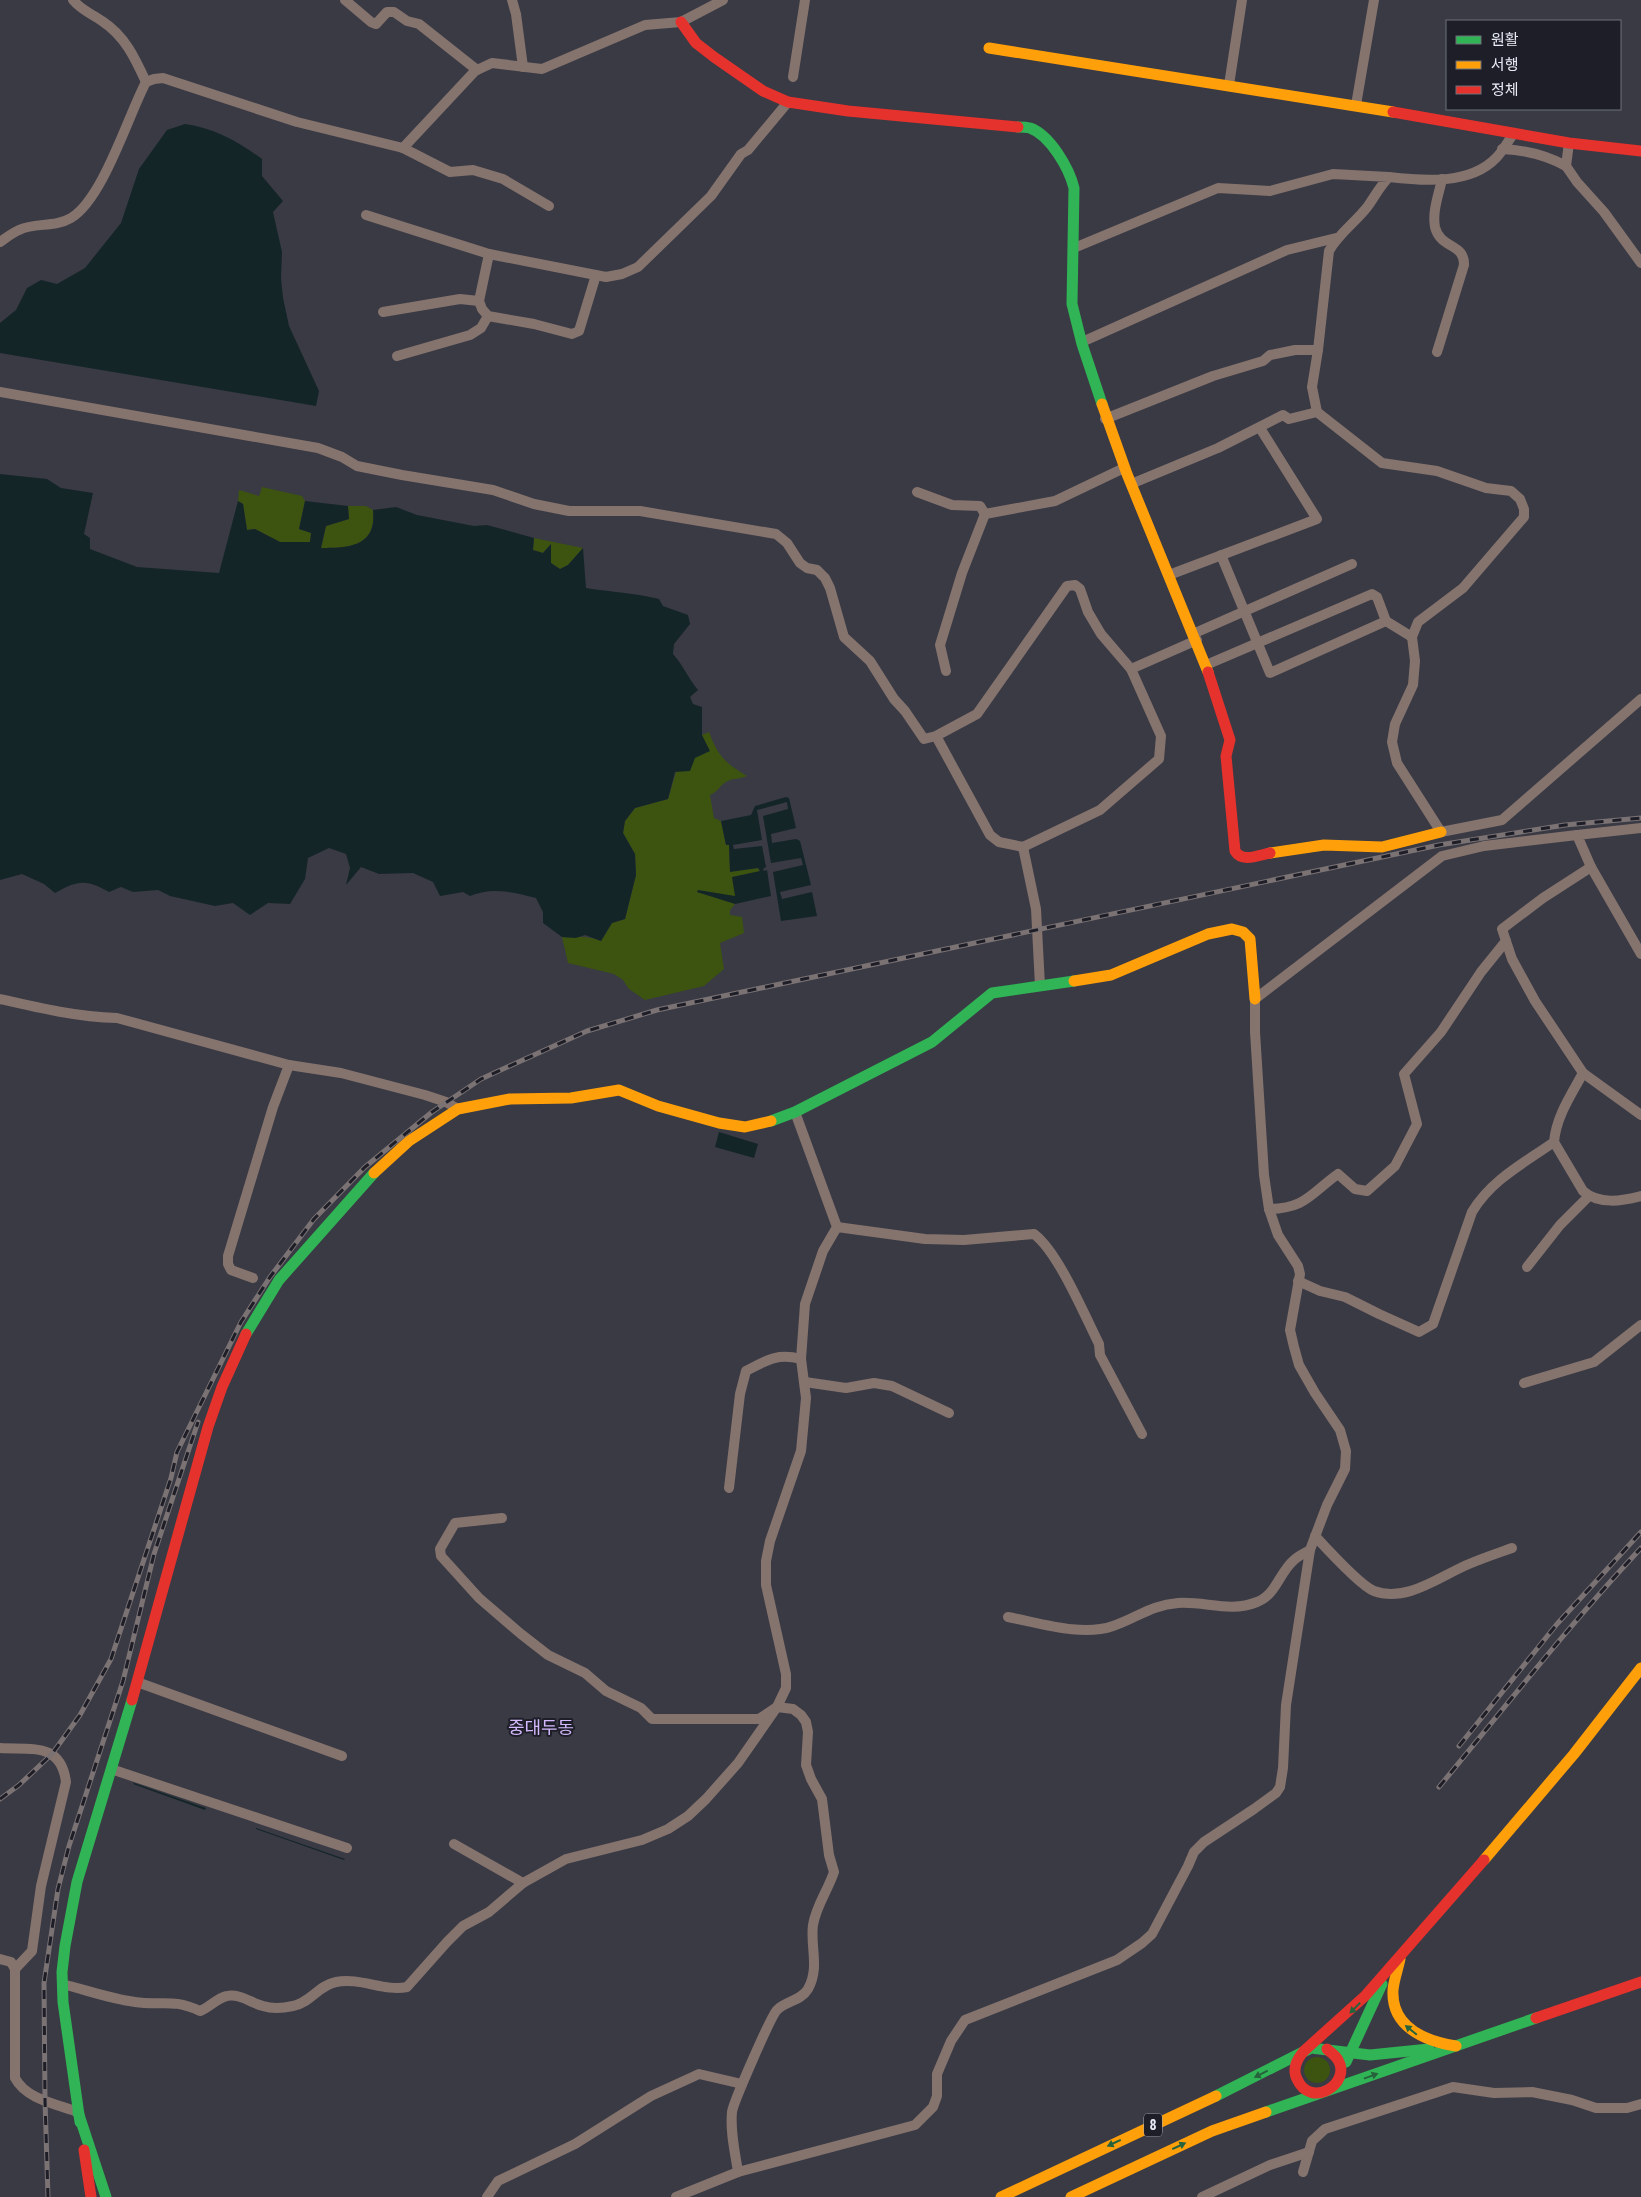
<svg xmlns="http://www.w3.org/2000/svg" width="1641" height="2197" font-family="'Roboto Condensed','Noto Sans KR',sans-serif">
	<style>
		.green { fill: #3c5410 }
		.water { fill: #142528 }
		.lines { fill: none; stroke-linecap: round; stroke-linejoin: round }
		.street { stroke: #85736e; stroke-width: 10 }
		.fast { stroke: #30b455; stroke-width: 11 }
		.slow { stroke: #ff9f0a; stroke-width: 11 }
		.jam { stroke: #e5322d; stroke-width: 11 }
		.rail-casing { stroke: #7b7274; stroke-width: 5 }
		.rail { stroke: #1d1e27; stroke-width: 3; stroke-dasharray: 9; stroke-linecap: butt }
		.oneway { fill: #26623c }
		.labels { text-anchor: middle; stroke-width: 4; stroke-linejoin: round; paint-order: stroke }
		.shield { fill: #1d1e27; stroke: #abadb8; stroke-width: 1 }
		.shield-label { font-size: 14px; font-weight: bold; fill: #e8eaf6 }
		.quarter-label { font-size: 18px; fill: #d5b9fe; stroke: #1d1e27 }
	</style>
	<rect width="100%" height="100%" fill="#393a44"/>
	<g class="green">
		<polygon points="262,487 302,496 305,501 299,529 312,533 310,542 280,542 255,529 247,530 243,504 238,501 239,490 259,496"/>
		<path d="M348,506H366L373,510C377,546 350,548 321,548L326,526L349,519Z"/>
		<polygon points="534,538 583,548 568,565 560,569 551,563 551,544 543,553 533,550"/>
		<path d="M709,732C718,756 725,763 747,776C740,779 732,778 726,782C719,786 719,791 710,795L714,818L721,821L726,845H729L730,871L758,868L760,872L735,897L697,891V892L733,902L735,904L730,910V915L742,917L744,933L720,943L724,969L704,986L645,1000L629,989L623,980L614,974L568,963L562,937C578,938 585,935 601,941L612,923L625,919L636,875L635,854L623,833L625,821L635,808L668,799L676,772L702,735Z"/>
		<circle cx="1317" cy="2070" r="13"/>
	</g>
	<g class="water">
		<path d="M185,124C214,128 239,142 262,159V176L283,201L273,212L282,252L281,278L283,298L289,326L319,391L316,406L0,353V323L16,310L27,288L41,280L57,284L85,268L121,223L139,169L167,130Z"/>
		<path d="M0,474L47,479L61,488L93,493L84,534L90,538V549L137,567L219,573L238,501L243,504L247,530L255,529L280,542H310L311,533L299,529L305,501L348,506L349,519L326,526L321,548C350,548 377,546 373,510L396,507L417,515L474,526L487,525L534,538L533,550L543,553L551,544V563L560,569L568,565L583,548L586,588C611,592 635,593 659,599L663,606L688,615L690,624L674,644L673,654C683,665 688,678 698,690L690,697L693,704L702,707V735L710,751L695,758L690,771L675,772L668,799L635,808L625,821L623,833L635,854L636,875L625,919L612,923L601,941L585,935L576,938L562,937L543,923V912L536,898C513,892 492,887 470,896L463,892L440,896L433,882L413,873L379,874L361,867L346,885L350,868L346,854L329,848L308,858L305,879L290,904L268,903L250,915L233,903L215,906L170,896L158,890L133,892L121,887L109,892C86,879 78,880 55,893L44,884L22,874L0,880Z"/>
		<polygon points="786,797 789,798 796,828 771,834 772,843 796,839 800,841 811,885 780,892 782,899 812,892 817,916 781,921 773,872 803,865 801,858 771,863 763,816 788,809 787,802 757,810 762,840 733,845 734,849 762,846 766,867 763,869 764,871 767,870 771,896 735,904 697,892 698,890 735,896 732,877 760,871 758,868 730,872 729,845 726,845 721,821 751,815 755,806"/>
		<polygon points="719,1132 758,1144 754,1158 715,1147"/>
		<polygon points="134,1783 206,1808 205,1810 133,1784"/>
		<polygon points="256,1828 345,1859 344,1860 256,1829"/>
	</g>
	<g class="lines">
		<g class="street">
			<path d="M73,0C81,10 92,14 102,21C125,36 135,58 146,82"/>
			<polyline points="345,0 371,22 376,24 387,12 394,12 407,21 419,24 477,70"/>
			<polyline points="512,0 516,14 523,67"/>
			<polyline points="793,77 805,0"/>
			<polyline points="1229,85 1242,0"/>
			<polyline points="1356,105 1374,0"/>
			<polyline points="1569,143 1566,166 1577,182 1604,212 1641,263"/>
			<polyline points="403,148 475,71 492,63 542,69 645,25 681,22 723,0"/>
			<path d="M1502,149C1525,150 1546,155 1566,166"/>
			<path d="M1389,177C1423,181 1470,185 1496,158C1503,151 1508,141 1514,133"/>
			<polyline points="366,215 489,254 606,277 622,274 638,267 711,196 741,154 748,150 788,102"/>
			<path d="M0,242C6,238 12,233 19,230C35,222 54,228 71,218C103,199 128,116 146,82L154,79L163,78L297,122L403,148L450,172L473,170L503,179L549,206"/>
			<path d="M1074,248L1218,188L1270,191L1333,174L1389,177C1380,186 1375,196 1368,206C1356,222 1339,233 1329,251L1318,350L1312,387L1317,412L1382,463L1437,471L1486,488L1511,491L1520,499L1524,509V517L1463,588L1418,622L1412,637L1415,661L1413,685L1395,724L1392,742L1397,763L1441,832L1502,820L1641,699"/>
			<polyline points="489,254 479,301 482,309 488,316 534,324 572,334 579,331 596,275"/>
			<polyline points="383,312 460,299 479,301"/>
			<polyline points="1082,342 1287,250 1336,238"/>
			<path d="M1437,352L1464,265C1465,243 1440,249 1435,227C1432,211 1439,194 1442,179"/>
			<polyline points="397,356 470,335 481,328 488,316"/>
			<polyline points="0,392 318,448 342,457 357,466 402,475 493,490 534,504 569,511 640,511 776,534 787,543 800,563 807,568 817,570 825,578 830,588 844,637 870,661 894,699 905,711 924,739 936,736 990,835 999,842 1023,847 1100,810 1159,759 1161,736 1131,669 1101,634 1088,612 1080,589 1075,585 1067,586 977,714 936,736"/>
			<polyline points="1105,419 1213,376 1263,361 1270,355 1295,350 1318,350"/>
			<polyline points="1131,484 1218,448 1283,415 1289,419 1317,412"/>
			<polyline points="917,492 952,505 980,506 985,514 1055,501 1124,468"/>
			<polyline points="1221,555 1270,673 1386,621"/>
			<polyline points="1169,575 1317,519 1260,428"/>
			<polyline points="1195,633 1352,564"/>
			<polyline points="1206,665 1372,594 1377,597 1386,621 1412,637"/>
			<polyline points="1131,669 1197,640"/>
			<polyline points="946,671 940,645 962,573 985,514"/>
			<polyline points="1641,828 1577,835 1591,867 1641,954"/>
			<polyline points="1023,847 1036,909 1040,986"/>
			<polyline points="1591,867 1543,898 1502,929 1512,959 1535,1001 1583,1073 1641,1115"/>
			<path d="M0,999C39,1008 77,1017 117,1018L289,1065L341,1073L425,1095L446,1102L458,1109"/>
			<path d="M1554,1142L1583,1191C1599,1205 1622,1201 1641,1196"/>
			<path d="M1269,1209C1306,1208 1310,1194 1338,1174L1355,1189L1367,1191L1395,1166L1417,1124L1404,1074L1441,1032L1481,972L1506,941"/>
			<path d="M837,1227L925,1239L964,1240L1034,1234C1058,1252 1084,1314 1099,1344L1100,1355L1142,1434"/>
			<polyline points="1527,1267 1560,1225 1589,1196"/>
			<polyline points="253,1278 231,1270 228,1264 228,1256 273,1107 289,1065"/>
			<path d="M1298,1281L1320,1291L1345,1297L1379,1314L1419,1332L1433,1324L1472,1212C1491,1180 1524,1163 1554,1142C1556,1117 1571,1095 1583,1073"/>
			<polyline points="805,1382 846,1388 874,1383 892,1386 949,1413"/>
			<polyline points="1524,1383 1594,1362 1641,1325"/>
			<path d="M729,1488L740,1394L746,1371C767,1360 777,1353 801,1359"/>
			<path d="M502,1518L455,1523L440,1549L441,1556L479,1598L521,1634L548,1655L585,1673L606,1691L641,1708L652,1719H759L777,1707L793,1709L801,1715L806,1722L808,1732L806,1765L811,1779L822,1799L829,1855L834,1872C828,1890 816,1906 813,1925C810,1946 820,1968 808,1989C801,2001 785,2001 777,2010C771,2016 733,2103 732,2112C730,2132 735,2152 738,2172"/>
			<path d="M1315,1536C1326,1548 1361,1586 1374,1591C1407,1603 1440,1576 1469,1564C1483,1558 1498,1553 1512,1548"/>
			<path d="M1008,1617C1040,1623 1082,1637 1113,1626C1137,1618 1151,1605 1178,1603C1205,1601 1230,1613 1257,1602C1276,1595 1279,1573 1294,1560C1298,1556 1305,1553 1310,1550"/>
			<polyline points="137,1682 342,1756"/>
			<path d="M0,1748C31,1750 61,1742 66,1782L41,1886L32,1951L15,1969"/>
			<polyline points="111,1769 347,1848"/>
			<polyline points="454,1844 523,1883"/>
			<path d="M0,1959L11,1962L15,1969V2078C26,2099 56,2104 78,2112"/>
			<path d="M62,1984C86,1990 111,1999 135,2002C162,2006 172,1998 200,2011C210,2007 217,1998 227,1996C239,1993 251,2003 263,2006C272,2009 284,2008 293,2006C310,2003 319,1985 336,1982C360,1977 385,1992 407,1987L447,1942L463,1926L489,1912L523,1883L566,1859L642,1840L668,1829L688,1816L706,1799L738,1763L777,1707L786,1688V1674L766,1585V1561L770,1541L801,1451L806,1398L801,1359L805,1304L823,1251L837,1227L795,1112"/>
			<polyline points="1303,2172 1312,2141 1325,2129 1453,2087 1494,2093 1532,2092 1572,2100 1596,2108 1627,2108 1641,2104"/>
			<polyline points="487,2197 498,2181 575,2144 651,2096 699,2074 742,2084"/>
			<polyline points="676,2197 738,2172 915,2125 933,2107 937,2096 937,2074 951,2041 965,2020 1117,1960 1142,1943 1152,1934 1188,1866 1194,1852 1204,1842 1254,1809 1276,1793 1280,1787 1283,1768 1286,1705 1310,1550 1327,1505 1345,1469 1346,1451 1340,1430 1315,1393 1299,1365 1294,1347 1290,1330 1300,1274 1298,1266 1278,1235 1269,1209 1264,1175 1255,1032 1255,999 1442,856 1484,846 1577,835"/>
			<polyline points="1202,2197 1270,2165 1309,2152"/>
		</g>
		<g class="fast">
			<path d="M1018,127C1021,127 1026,127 1030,128C1050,135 1069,168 1074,188L1072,304L1082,344L1102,404"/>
			<polyline points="771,1121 795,1112 932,1042 992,993 1074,981"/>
			<polyline points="246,1334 279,1280 374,1173"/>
			<polyline points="1346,2062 1382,1984"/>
			<polyline points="1216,2096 1311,2048 1370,2055 1429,2049"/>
			<polyline points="78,2112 106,2197"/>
			<polyline points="1266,2112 1536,2018"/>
			<polyline points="80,2122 63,2002 62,1972 65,1946 77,1882 132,1700"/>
		</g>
		<g class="slow">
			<polyline points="989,48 1393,112"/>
			<polyline points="1102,404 1127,474 1208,672"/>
			<polyline points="1270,853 1324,845 1382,847 1441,832"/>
			<polyline points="1074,981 1111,975 1208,934 1232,929 1243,932 1250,939 1255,999"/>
			<polyline points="374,1173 409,1141 458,1109 510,1099 571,1098 619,1090 658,1106 719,1123 745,1127 771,1121"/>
			<polyline points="1484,1860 1574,1754 1641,1668"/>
			<path d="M1400,1959C1398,1969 1394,1979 1393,1990C1391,2027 1425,2041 1456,2046"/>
			<polyline points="1001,2197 1216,2096"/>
			<polyline points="1071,2197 1212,2131 1266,2112"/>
		</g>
		<g class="jam">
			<polyline points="681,22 696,43 714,57 763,91 788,102 848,111 1018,127"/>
			<polyline points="1393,112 1569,143 1641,151"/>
			<path d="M1208,672L1230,740L1226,756L1235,851C1242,863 1259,855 1270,853"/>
			<polyline points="132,1700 208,1427 222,1387 246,1334"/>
			<polyline points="1536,2018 1641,1982"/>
			<polyline points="1304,2051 1365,1996 1484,1860"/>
			<path d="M1304,2051C1297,2059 1292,2069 1297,2079C1311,2110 1352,2083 1338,2060C1336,2056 1330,2052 1327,2049"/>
			<polyline points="84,2150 91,2197"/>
		</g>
		<g class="rail-casing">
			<g id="rail">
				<polyline points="1459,1746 1557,1624 1641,1532"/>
				<path d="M1439,1787C1505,1707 1570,1624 1641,1548"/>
				<polyline points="0,1799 19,1785 52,1754 80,1715 111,1659 171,1478 177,1452 241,1322 270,1277 314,1219 365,1167 432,1112 481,1079 587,1031 657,1010 1439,845 1565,825 1641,818"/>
				<polyline points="48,2197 45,2100 44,1983 58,1889 69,1846 123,1681 154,1554 198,1422"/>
			</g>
		</g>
		<use href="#rail" class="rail"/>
	</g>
	<defs><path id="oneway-solid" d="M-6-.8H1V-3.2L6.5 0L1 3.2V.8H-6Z" transform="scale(1.25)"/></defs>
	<g class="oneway">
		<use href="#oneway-solid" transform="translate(1355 2008) rotate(134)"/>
		<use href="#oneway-solid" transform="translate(1411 2030) rotate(-141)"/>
		<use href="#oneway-solid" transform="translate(1261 2074) rotate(153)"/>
		<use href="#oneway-solid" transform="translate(1371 2076) rotate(-20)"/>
		<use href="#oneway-solid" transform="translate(1114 2143) rotate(155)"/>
		<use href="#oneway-solid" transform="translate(1179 2146) rotate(-25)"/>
	</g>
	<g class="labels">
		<rect class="shield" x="1144" y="2113.5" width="18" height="23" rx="4"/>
		<g class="shield-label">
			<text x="1153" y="2130">8</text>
		</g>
		<g class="quarter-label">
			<text x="541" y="1734">중대두동</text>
		</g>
	</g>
	<rect x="1446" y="20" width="175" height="90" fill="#1d1e27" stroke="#6e707a"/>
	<rect x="1456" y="36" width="25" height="8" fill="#30b455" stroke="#6e707a"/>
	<text x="1491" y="45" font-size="15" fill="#e8eaf6">원활</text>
	<rect x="1456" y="61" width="25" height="8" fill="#ff9f0a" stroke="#6e707a"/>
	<text x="1491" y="70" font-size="15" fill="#e8eaf6">서행</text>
	<rect x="1456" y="86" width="25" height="8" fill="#e5322d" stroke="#6e707a"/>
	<text x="1491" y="95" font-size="15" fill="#e8eaf6">정체</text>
</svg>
